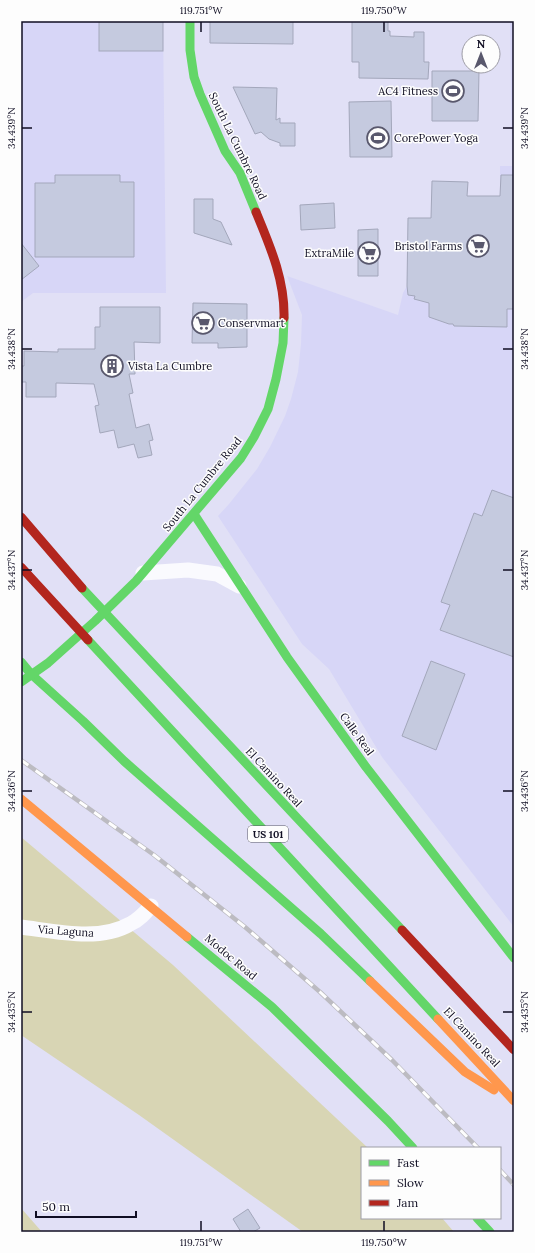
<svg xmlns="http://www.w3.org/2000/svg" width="535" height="1253" font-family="Lora,serif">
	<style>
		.built { fill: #d7d6f7 }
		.green { fill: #d8d5b4 }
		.building { fill: #c5cadf; stroke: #a3a7bb }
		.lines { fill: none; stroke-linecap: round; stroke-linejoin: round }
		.street { stroke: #fafafe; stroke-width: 15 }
		.fast { stroke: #63d668; stroke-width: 9 }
		.slow { stroke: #ff974d; stroke-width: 9 }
		.jam { stroke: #b3261e; stroke-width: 9 }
		.rail-casing { stroke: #bcbbc1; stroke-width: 4.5 }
		.rail { stroke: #fdfdfd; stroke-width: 3; stroke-dasharray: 9; stroke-linecap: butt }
		.ticks { fill: none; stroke: #100e23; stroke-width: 1.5 }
		.labels { text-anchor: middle; stroke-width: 3; stroke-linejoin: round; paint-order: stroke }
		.shield { fill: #fdfdfd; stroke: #575664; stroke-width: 1 }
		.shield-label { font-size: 10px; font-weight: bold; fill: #100e23 }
		.poi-label { font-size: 11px; fill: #100e23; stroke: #fdfdfd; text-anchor: end }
		.street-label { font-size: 11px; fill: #100e23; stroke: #fdfdfd }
		.neatline { fill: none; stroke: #100e23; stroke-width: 1.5 }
		.ticks-label { font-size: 10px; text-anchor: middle; fill: #100e23 }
	</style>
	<rect width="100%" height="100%" fill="#e1e0f6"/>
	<g class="built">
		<polygon points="21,21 163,21 166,293 33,293 21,302"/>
		<polygon points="510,21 514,21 514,927 382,757 329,669 302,644 218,516 229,504 257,469 270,447 285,416 291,399 298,372 301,344 302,315 287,276 398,315 403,293 407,286 408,218 431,218 432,181 468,182 467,196 500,196 500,166 512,166"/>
	</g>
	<g class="green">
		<polygon points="21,837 173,965 368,1148 362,1148 362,1218 442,1218 454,1232 303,1232 139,1115 21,1035"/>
		<polygon points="21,1208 42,1232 21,1232"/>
	</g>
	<g class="building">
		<rect x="99" y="21" width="64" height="30"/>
		<polygon points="210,21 293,21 293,44 210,43"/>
		<polygon points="352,21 388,21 388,31 390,31 390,36 414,37 414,32 424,32 424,62 429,62 428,79 359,78 359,62 352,62"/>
		<polygon points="432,71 479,71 478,121 432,121"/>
		<polygon points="233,87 277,88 276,120 280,118 280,123 295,123 295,146 280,146 280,143 269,139 261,132 255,134"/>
		<polygon points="391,101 392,157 350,157 349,102"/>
		<polygon points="55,175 120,175 120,182 134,182 134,257 35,257 35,183 55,183"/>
		<polygon points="501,175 514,175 514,309 507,309 507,327 454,326 453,324 449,324 429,317 429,303 414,299 415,296 408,295 407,286 408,218 431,218 432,181 468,182 467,196 500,196"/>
		<polygon points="194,199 213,199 213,219 221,222 232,245 194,233"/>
		<polygon points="334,203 335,228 301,230 300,205"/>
		<polygon points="378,229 378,276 358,276 358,230"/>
		<polygon points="21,243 39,266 21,280"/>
		<polygon points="193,303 247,304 247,347 218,348 218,343 192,343"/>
		<polygon points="100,307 160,307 160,343 134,342 135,374 129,374 133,393 129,394 136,428 149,424 153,440 149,441 152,455 138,458 134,444 118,448 114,430 100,433 95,406 99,405 94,384 56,383 56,397 26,397 26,382 21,382 21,366 24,366 24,351 58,352 58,349 95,349 95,327 100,327"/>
		<polygon points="492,490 514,498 514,657 440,630 450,605 441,602 474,513 482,516"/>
		<polygon points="431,661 465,674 436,750 402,736"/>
		<polygon points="248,1209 260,1228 253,1232 241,1232 233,1219"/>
	</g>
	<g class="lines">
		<g class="street">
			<polyline points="143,573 188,570 217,574 239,586"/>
			<path d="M21,927C54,931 100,942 130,924C139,920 145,913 151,906"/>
		</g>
		<g class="fast">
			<polyline points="190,21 190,50 194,77 200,94 225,151 240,173 256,212"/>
			<polyline points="194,514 287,657 366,767 514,958"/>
			<polyline points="82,588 402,930"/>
			<polyline points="88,640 438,1019"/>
			<polyline points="21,662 31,674 83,721 124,761 321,934 370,981"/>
			<polyline points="21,682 48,663 95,621 136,581 241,458 254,437 268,409 276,379 283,343 284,318"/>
			<polyline points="187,937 272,1007 388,1121 413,1148"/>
			<polyline points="477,1218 490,1232"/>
		</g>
		<g class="slow">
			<polyline points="21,799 187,937"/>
			<polyline points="370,981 465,1072 494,1090"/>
			<polyline points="438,1019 514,1101"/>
		</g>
		<g class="jam">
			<path d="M256,212C270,246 285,280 284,318"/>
			<polyline points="21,517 82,588"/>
			<polyline points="21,567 88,640"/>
			<polyline points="402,930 514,1050"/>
		</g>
		<g class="rail-casing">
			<g id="rail">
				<polyline points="21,760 154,855 245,927 320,992 392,1060 478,1148"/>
				<polyline points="500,1170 514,1185"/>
			</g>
		</g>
		<use href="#rail" class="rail"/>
	</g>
	<path class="ticks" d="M201,22V32M384,22V32M22,128H32M503,128H513M22,349H32M503,349H513M22,570H32M503,570H513M22,791H32M503,791H513M22,1012H32M503,1012H513M201,1221V1231M384,1221V1231"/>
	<defs>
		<g id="stadium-ring" transform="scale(1.15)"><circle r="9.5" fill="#fdfdfd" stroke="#59586d" stroke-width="1.5"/><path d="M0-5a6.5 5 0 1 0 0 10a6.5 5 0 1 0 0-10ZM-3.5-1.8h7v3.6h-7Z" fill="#59586d"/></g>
		<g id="supermarket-ring" transform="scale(1.15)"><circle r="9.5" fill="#fdfdfd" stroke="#59586d" stroke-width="1.5"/><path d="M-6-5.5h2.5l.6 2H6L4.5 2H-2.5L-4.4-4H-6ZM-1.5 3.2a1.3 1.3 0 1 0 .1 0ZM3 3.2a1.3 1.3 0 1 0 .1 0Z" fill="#59586d"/></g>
		<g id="building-ring" transform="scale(1.15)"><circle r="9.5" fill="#fdfdfd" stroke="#59586d" stroke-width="1.5"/><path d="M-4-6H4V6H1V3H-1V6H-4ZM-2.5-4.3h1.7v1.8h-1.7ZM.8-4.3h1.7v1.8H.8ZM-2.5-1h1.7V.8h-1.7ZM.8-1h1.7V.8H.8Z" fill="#59586d"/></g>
	</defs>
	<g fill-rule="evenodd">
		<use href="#stadium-ring" x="453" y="91"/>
		<use href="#stadium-ring" x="378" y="138"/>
		<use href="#supermarket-ring" x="478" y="246"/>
		<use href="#supermarket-ring" x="369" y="253"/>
		<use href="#supermarket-ring" x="203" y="323"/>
		<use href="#building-ring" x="112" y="366"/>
	</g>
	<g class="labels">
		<rect class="shield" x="248" y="826" width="40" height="16" rx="3"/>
		<g class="shield-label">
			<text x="268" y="838">US 101</text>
		</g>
		<g class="poi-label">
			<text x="438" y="95">AC4 Fitness</text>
			<text x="394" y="142" text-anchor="start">CorePower Yoga</text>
			<text x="462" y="250">Bristol Farms</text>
			<text x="354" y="257">ExtraMile</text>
			<text x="218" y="327" text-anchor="start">Conservmart</text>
			<text x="128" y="370" text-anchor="start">Vista La Cumbre</text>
		</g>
		<g class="street-label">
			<text transform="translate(238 146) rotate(64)" y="4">South La Cumbre Road</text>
			<text transform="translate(202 484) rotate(-51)" y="4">South La Cumbre Road</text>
			<text transform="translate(357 734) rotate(54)" y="4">Calle Real</text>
			<text transform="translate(274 777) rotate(47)" y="4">El Camino Real</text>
			<text transform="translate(66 931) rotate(4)" y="4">Via Laguna</text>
			<text transform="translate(231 957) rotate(40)" y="4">Modoc Road</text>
			<text transform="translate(472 1037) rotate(47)" y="4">El Camino Real</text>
		</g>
	</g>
	<rect width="535" height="1253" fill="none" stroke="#fdfdfd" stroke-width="44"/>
	<rect x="361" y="1147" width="140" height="72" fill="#fdfdfd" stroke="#9e9da6"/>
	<rect x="369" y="1160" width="20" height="6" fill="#63d668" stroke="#9e9da6"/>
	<text x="397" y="1167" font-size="12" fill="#100e23">Fast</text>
	<rect x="369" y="1180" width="20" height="6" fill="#ff974d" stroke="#9e9da6"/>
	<text x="397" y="1187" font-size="12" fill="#100e23">Slow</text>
	<rect x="369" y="1200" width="20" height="6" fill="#b3261e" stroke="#9e9da6"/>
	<text x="397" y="1207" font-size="12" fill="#100e23">Jam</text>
	<g transform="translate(481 54)"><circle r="19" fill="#fdfdfd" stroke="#9e9da6"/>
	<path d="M0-3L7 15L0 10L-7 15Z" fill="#59586d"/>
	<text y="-6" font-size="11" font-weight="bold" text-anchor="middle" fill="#100e23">N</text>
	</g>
	<path d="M36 1211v6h100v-6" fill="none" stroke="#100e23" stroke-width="2"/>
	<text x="42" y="1211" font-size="12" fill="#100e23" stroke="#fdfdfd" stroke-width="3" paint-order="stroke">50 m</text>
	<rect x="22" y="22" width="491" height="1209" class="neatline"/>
	<g class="ticks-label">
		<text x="201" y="14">119.751°W</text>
		<text x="384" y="14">119.750°W</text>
		<text transform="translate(11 128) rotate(-90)" y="4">34.439°N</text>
		<text transform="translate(524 128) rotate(-90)" y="4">34.439°N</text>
		<text transform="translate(11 349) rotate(-90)" y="4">34.438°N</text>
		<text transform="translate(524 349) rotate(-90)" y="4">34.438°N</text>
		<text transform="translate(11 570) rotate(-90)" y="4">34.437°N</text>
		<text transform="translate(524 570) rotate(-90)" y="4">34.437°N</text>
		<text transform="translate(11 791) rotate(-90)" y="4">34.436°N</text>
		<text transform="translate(524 791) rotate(-90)" y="4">34.436°N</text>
		<text transform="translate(11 1012) rotate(-90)" y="4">34.435°N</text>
		<text transform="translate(524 1012) rotate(-90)" y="4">34.435°N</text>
		<text x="201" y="1246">119.751°W</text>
		<text x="384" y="1246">119.750°W</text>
	</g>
</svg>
